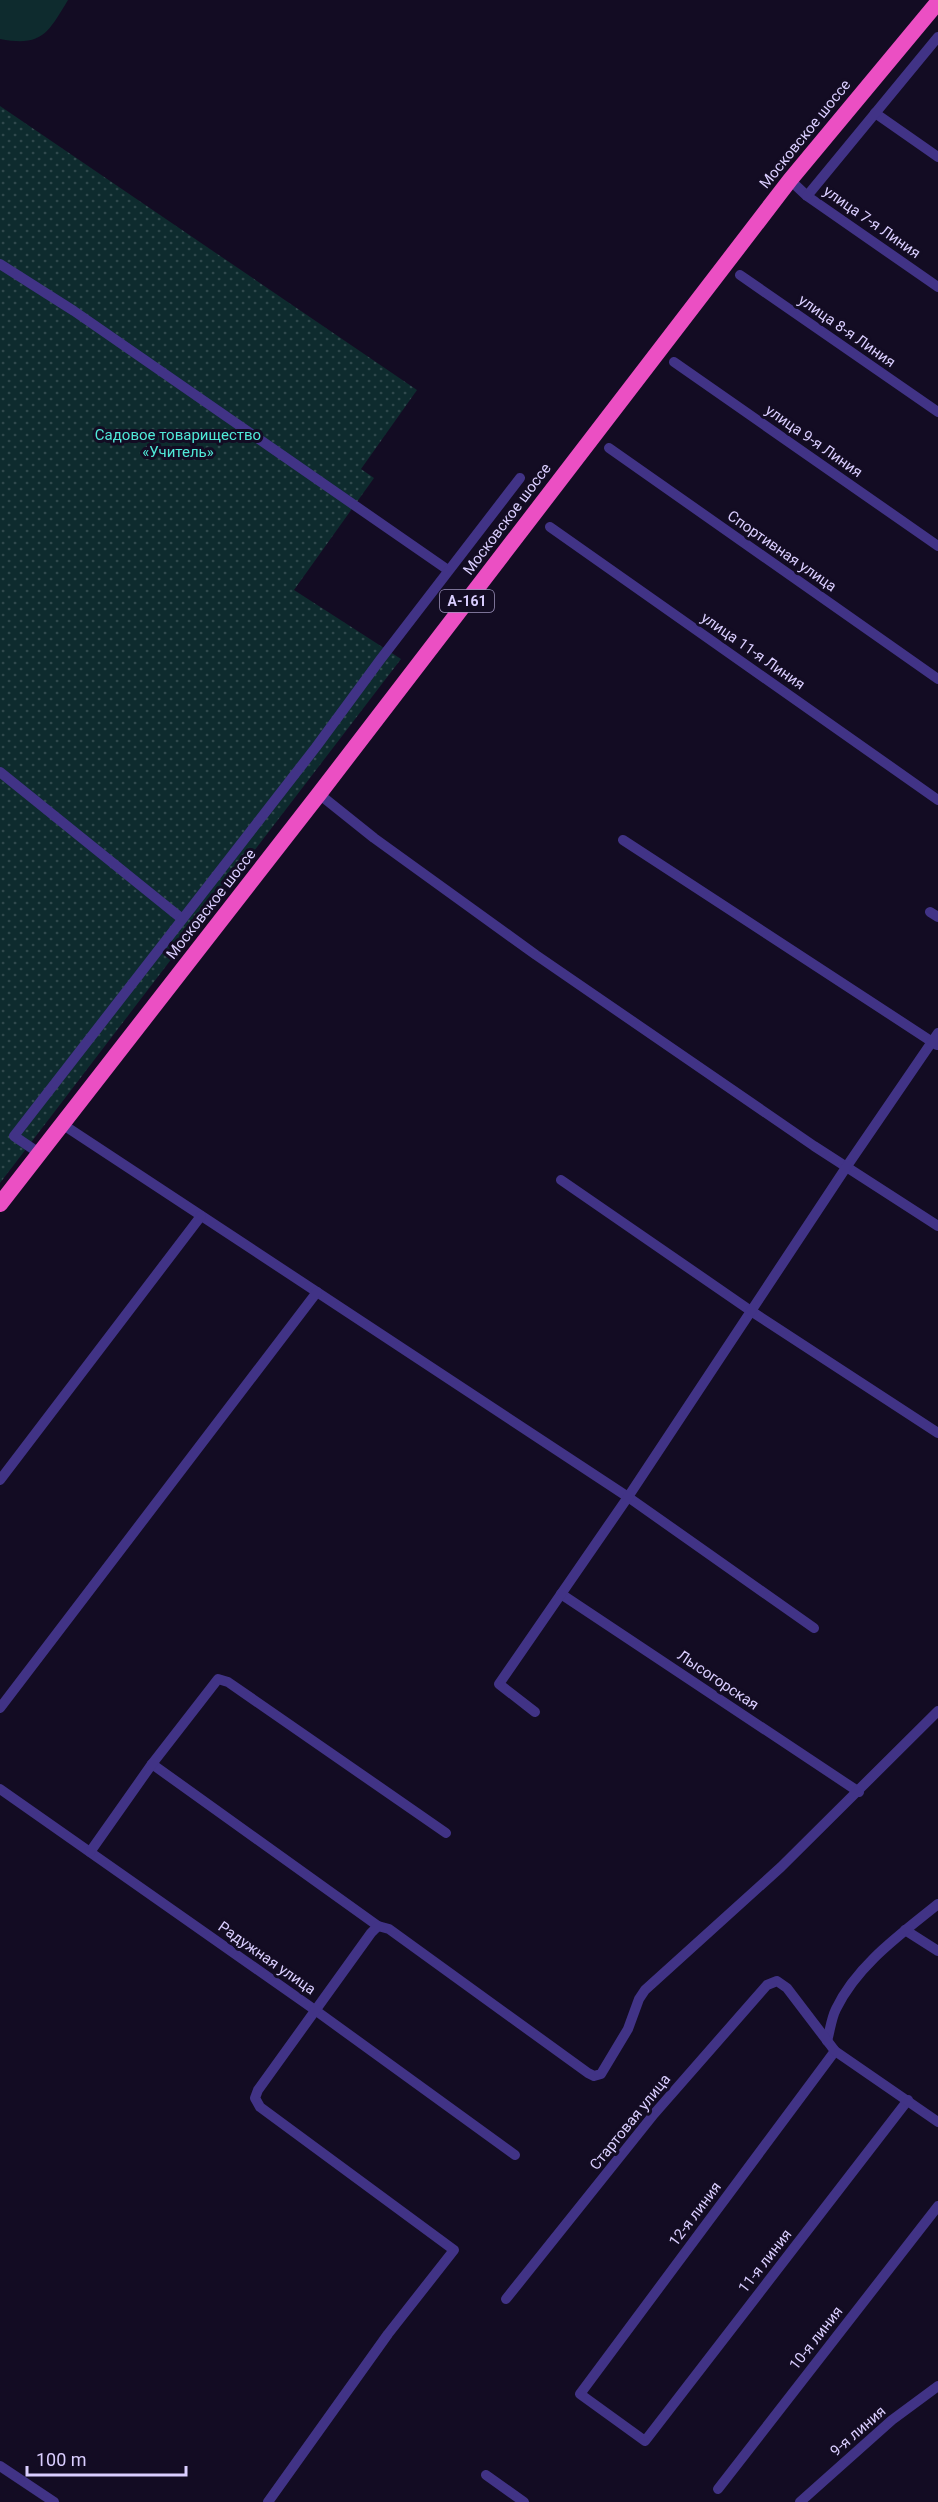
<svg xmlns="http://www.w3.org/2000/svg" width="938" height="2502" font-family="Roboto,sans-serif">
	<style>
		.grass { fill: #0e2b2e }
		.garden { fill: url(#garden-dots) }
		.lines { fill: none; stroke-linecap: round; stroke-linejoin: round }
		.minor { stroke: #413386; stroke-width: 10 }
		.trunk { stroke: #eb4fc3; stroke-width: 16 }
		.labels { text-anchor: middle; stroke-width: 6; stroke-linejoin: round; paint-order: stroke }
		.shield { fill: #130c23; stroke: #9e94bd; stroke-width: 1.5 }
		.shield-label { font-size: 14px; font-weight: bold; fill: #daceff }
		.street-label { font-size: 15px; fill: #daceff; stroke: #130c23 }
		.park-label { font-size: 15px; fill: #50e9d8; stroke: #130c23 }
	</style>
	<defs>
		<pattern id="garden-dots" width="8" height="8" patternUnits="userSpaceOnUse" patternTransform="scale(1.5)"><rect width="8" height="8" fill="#0e2b2e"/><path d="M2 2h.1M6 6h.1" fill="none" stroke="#30494d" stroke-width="1.8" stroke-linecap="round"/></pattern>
	</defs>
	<rect width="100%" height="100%" fill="#130c23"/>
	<path class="grass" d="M0,0H68C48,33 42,47 0,39Z"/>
	<polygon class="garden" points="0,106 417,390 361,469 374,478 294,590 401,659 0,1183"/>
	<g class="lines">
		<g class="minor">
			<polyline points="875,113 938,157"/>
			<polyline points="790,180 807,196 938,287"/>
			<polyline points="807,196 938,37"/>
			<polyline points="0,264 74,311 448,570"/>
			<polyline points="740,275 938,412"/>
			<polyline points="674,362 938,546"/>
			<polyline points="609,448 938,679"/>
			<polyline points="550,527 938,800"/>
			<polyline points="0,772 181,918"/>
			<polyline points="319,794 374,838 536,955 814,1146 938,1226"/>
			<polyline points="623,840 937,1045"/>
			<polyline points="930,912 938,917"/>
			<polyline points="62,1124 628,1497 814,1628"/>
			<polyline points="39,1153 14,1136 316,747 380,660 520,478"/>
			<polyline points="561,1180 751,1311 938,1433"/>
			<polyline points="0,1480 201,1216"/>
			<polyline points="561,1594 859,1792"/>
			<polyline points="0,1708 317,1292"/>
			<polyline points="535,1712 499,1684 628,1497 847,1166 938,1033"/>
			<polyline points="152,1764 378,1926"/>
			<polyline points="0,1789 315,2010 515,2155"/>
			<polyline points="90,1852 152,1764 218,1679 228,1682 446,1833"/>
			<polyline points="905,1930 938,1951"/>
			<path d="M827,2041C830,2031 831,2019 836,2009C857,1965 901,1934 938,1904"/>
			<polyline points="835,2051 580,2394 645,2441 908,2100"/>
			<polyline points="506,2299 654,2114 767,1985 777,1981 787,1988 835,2051 938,2122"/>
			<polyline points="0,2466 54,2502"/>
			<polyline points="486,2475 524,2502"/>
			<polyline points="718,2489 938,2206"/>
			<polyline points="268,2502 388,2334 454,2250 260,2107 255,2098 258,2090 371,1933 378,1926 389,1929 588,2073 594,2076 601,2074 628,2029 639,1999 645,1990 781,1867 938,1711"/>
			<polyline points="800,2502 892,2420 938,2386"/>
		</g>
		<polyline class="trunk" points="0,1204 319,794 790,180 938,2"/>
	</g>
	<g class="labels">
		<rect class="shield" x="440" y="590" width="54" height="22" rx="4.5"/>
		<g class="shield-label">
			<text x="467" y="606">А-161</text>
		</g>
		<g class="street-label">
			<text transform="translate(805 134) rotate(-51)" y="5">Московское шоссе</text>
			<text transform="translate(872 222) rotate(35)" y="5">улица 7-я Линия</text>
			<text transform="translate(847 331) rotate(35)" y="5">улица 8-я Линия</text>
			<text transform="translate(814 441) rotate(35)" y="5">улица 9-я Линия</text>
			<text transform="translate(507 519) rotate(-53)" y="5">Московское шоссе</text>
			<text transform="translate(782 551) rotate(35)" y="5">Спортивная улица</text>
			<text transform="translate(753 651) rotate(35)" y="5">улица 11-я Линия</text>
			<text transform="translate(211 904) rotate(-52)" y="5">Московское шоссе</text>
			<text transform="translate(718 1680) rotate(34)" y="5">Лысогорская</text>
			<text transform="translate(267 1958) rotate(35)" y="5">Радужная улица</text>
			<text transform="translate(630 2122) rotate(-51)" y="5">Стартовая улица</text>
			<text transform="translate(695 2214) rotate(-53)" y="5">12-я линия</text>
			<text transform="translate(765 2261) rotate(-52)" y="5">11-я линия</text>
			<text transform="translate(816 2338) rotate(-52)" y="5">10-я линия</text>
			<text transform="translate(858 2431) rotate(-41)" y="5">9-я линия</text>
		</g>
		<g class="park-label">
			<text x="178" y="440">Садовое товарищество<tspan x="178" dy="17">«Учитель»</tspan></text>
		</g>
	</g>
	<path d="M27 2466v9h159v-9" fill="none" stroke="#daceff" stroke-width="3"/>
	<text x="36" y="2466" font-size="18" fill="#daceff" stroke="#130c23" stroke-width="4.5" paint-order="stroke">100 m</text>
</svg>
